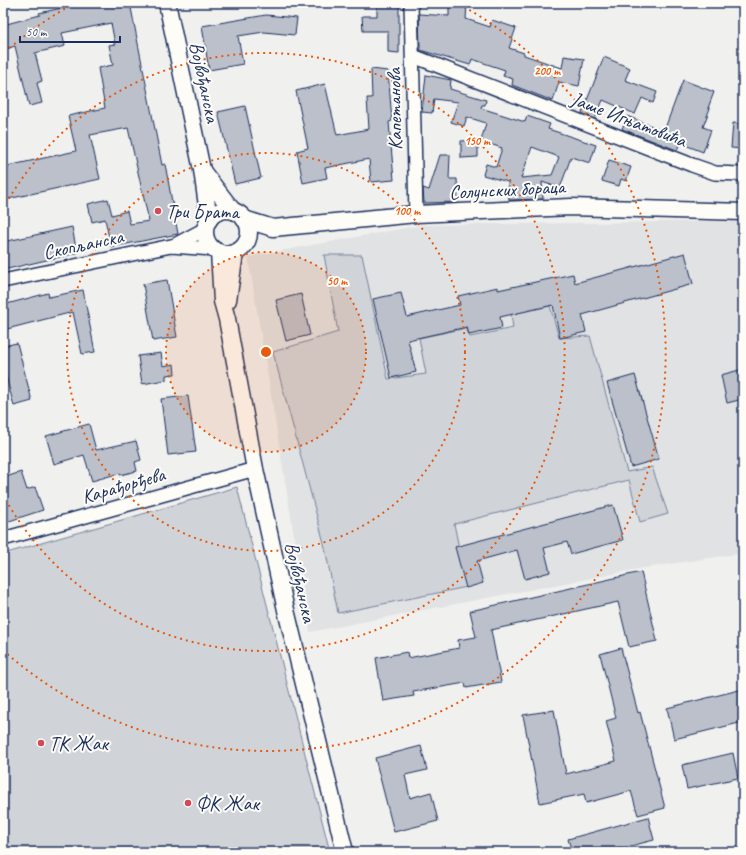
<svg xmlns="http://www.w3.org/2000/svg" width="746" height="855" font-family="Caveat,sans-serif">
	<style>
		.built { fill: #e0e2e3 }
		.green { fill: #d0d3d8; stroke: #76819b }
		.building { fill: #bbc0ca; stroke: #1b2f5e; fill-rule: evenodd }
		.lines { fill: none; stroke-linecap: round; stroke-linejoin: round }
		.minor-casing { stroke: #1b2f5e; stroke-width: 16 }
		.tertiary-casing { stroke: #1b2f5e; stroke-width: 19 }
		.minor { stroke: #fdfcf7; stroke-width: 13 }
		.tertiary { stroke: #fdfcf7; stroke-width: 16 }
		.ring { fill: none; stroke: #e8590c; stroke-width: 2; stroke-dasharray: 2 4 }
		.poi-dot { fill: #d1495b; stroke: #fdfcf7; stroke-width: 1.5 }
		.labels { text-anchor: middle; stroke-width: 4; stroke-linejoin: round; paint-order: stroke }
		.street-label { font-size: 20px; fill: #1b2f5e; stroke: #fdfcf7 }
		.poi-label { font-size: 20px; fill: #1b2f5e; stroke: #fdfcf7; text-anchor: start }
		.centre { fill: #e8590c; stroke: #fdfcf7; stroke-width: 2 }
		.ring-label { font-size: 12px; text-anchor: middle; font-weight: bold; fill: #e8590c; stroke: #fdfcf7; stroke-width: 4; stroke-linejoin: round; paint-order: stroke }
	</style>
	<rect width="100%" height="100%" fill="#f0f0ee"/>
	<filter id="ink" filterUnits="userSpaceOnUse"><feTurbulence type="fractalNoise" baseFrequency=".025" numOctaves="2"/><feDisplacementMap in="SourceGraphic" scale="8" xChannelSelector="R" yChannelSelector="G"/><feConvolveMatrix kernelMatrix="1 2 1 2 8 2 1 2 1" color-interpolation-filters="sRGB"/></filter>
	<g filter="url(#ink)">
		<polygon class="built" points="743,221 743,553 643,568 310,632 248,257 422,225"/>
		<g class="green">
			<polygon points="324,255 362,255 388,379 426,374 419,338 466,328 470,337 513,328 511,314 550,306 559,338 590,336 627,472 652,467 668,514 640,522 629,480 454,524 467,587 338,613 324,543 273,352 338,332"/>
			<polygon points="237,487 330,852 3,852 3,554"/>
		</g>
		<g class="building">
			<polygon points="85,3 130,3 162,165 165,164 178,234 111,247 105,219 92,222 88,204 108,199 112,215 127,211 130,224 149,221 128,128 90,135 100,179 3,200 3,167 76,151 68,116 105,108 98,68 113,65 109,45 115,44 111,23 62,33 65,46 35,53 42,81 37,83 42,103 29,106 15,46 3,50 3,25 40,15 39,13"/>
			<polygon points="377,3 399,3 399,53 388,52 388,31 363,31 362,16 377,16"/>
			<polygon points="449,3 467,3 466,19 490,27 492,20 516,28 509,48 524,53 524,55 562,68 564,56 584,59 579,86 559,82 553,101 512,85 513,79 503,76 505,70 472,59 470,65 420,50 419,14 449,16"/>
			<polygon points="266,15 297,18 295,35 264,32 238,36 243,64 209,70 202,26"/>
			<polygon points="604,57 630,68 625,80 657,92 653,103 642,98 635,114 603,100 595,119 582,113"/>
			<polygon points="371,69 388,71 392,121 389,122 394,180 371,182 369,159 325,168 327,178 303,183 297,151 308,148 296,91 325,84 337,135 369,129 367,98 372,98"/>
			<path d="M426,75L451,80L450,89L486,100L485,105H482L481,108L525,122L527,116L550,124L548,129L596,145L590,163L571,157L560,188L542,182L543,199L509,200L508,182L483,175L486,164L496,167L502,148L481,141L486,123L467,117L464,126L451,122L458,102L434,99L432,113L422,112ZM532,147L559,157L552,175L521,178Z"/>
			<polygon points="683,80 714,92 708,108 710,108 703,127 711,130 703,152 680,143 677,150 622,129 627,116 664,131"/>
			<polygon points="245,106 261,178 235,184 218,112"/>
			<polygon points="733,123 743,124 743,149 731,148"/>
			<polygon points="478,140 478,157 461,158 461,141"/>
			<polygon points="440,155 450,155 449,179 457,179 458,202 424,203 423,188 429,190"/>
			<polygon points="609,160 631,167 626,181 621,179 619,186 602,181"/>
			<polygon points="72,227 77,253 3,270 3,242"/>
			<polygon points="685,253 693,284 582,315 586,332 560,338 553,305 500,317 502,328 469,335 467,327 408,340 416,372 391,378 373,299 401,293 407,317 460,305 458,296 498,287 498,290 573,274 575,283"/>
			<polygon points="167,280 177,337 153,341 143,284"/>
			<polygon points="83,290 95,352 82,354 73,312 7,329 3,313 3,305 48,293 49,297"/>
			<polygon points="301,294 310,335 286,341 276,300"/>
			<polygon points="17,343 32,401 14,406 3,365 3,346"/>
			<polygon points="161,353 163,366 174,364 175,374 166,375 166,380 142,384 138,356"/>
			<polygon points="743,369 743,399 727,403 721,375"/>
			<polygon points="635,375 659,459 631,467 607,383"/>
			<polygon points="188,396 196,452 168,455 161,399"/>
			<polygon points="89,424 96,450 136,441 141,460 135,462 137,471 120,475 120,473 92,481 84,455 54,464 46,436"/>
			<polygon points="21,472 27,490 35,487 43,510 3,523 3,478"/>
			<polygon points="613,505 623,540 571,554 567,542 544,548 550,572 525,579 517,550 477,561 483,583 466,588 455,547"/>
			<polygon points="641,572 657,641 629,647 618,602 491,630 501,682 466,688 465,683 413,692 414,696 383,701 376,658 407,652 408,658 459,648 458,640 476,637 470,611"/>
			<polygon points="621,648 638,713 640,712 665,808 638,815 631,791 586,803 584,794 540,803 523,715 554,710 566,774 616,761 606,721 616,718 600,654"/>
			<polygon points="743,689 743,722 674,739 667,708"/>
			<polygon points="421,746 427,770 405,775 410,798 431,792 438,821 394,832 375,758"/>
			<polygon points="733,753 738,778 687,789 682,765"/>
			<polygon points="648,817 654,840 607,852 572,852 568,839"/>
		</g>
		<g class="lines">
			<g class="minor-casing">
				<g id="minor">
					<polyline points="411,3 416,214"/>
					<polyline points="413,56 692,165 715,173 740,174 743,173"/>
					<polyline points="173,246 205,229"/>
					<polyline points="3,281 171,246 213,249"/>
					<polyline points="3,539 255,469"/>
				</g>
			</g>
			<g class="tertiary-casing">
				<g id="tertiary">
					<polyline points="167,3 202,170 209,220"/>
					<polyline points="203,172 233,211"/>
					<circle cx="227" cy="232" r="22"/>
					<polyline points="244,219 273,228 416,214 571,207 743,212"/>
					<polyline points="219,252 222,301 227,319 255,469 286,610 345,852"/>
					<polyline points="228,300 235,253"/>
				</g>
			</g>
			<use href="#minor" class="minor"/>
			<use href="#tertiary" class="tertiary"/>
		</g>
	</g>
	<circle cx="266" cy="352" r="100" fill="#e8590c" fill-opacity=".12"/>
	<g class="ring">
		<circle cx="266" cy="352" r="100"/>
		<circle cx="266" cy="352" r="199"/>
		<path d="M3 209A299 299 0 1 1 3 495"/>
		<path d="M5 52A398 398 0 0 1 73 4M459 4A398 398 0 1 1 5 652"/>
	</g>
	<g class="poi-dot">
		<circle cx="158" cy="211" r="4"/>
		<circle cx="41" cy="743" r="4"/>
		<circle cx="188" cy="803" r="4"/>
	</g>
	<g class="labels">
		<g class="street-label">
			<text transform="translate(205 82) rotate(78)" y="7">Војвођанска</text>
			<text transform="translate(394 109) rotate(-91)" y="7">Капетанова</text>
			<text transform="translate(629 119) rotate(21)" y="7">Јаше Игњатовића</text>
			<text transform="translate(507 189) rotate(-3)" y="7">Солунских бораца</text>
			<text transform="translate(83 244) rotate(-12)" y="7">Скопљанска</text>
			<text transform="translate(123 485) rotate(-16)" y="7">Карађорђева</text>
			<text transform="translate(301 582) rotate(77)" y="7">Војвођанска</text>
		</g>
		<g class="poi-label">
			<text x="166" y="218">Три Брата</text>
			<text x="49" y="750">ТК Жак</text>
			<text x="196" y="810">ФК Жак</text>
		</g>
	</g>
	<circle cx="266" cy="352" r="6" class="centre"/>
	<g class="ring-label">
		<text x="547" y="75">200 m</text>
		<text x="477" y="145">150 m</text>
		<text x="407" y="215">100 m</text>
		<text x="337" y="285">50 m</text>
	</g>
	<rect width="746" height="855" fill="none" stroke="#fdfcf7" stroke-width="16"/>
	<rect x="8" y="8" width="730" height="839" fill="none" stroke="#1b2f5e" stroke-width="1.5" filter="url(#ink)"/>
	<path d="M20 36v6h100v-6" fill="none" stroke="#1b2f5e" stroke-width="2"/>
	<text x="26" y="36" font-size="12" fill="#1b2f5e" stroke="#fdfcf7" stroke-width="3" paint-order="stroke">50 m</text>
</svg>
